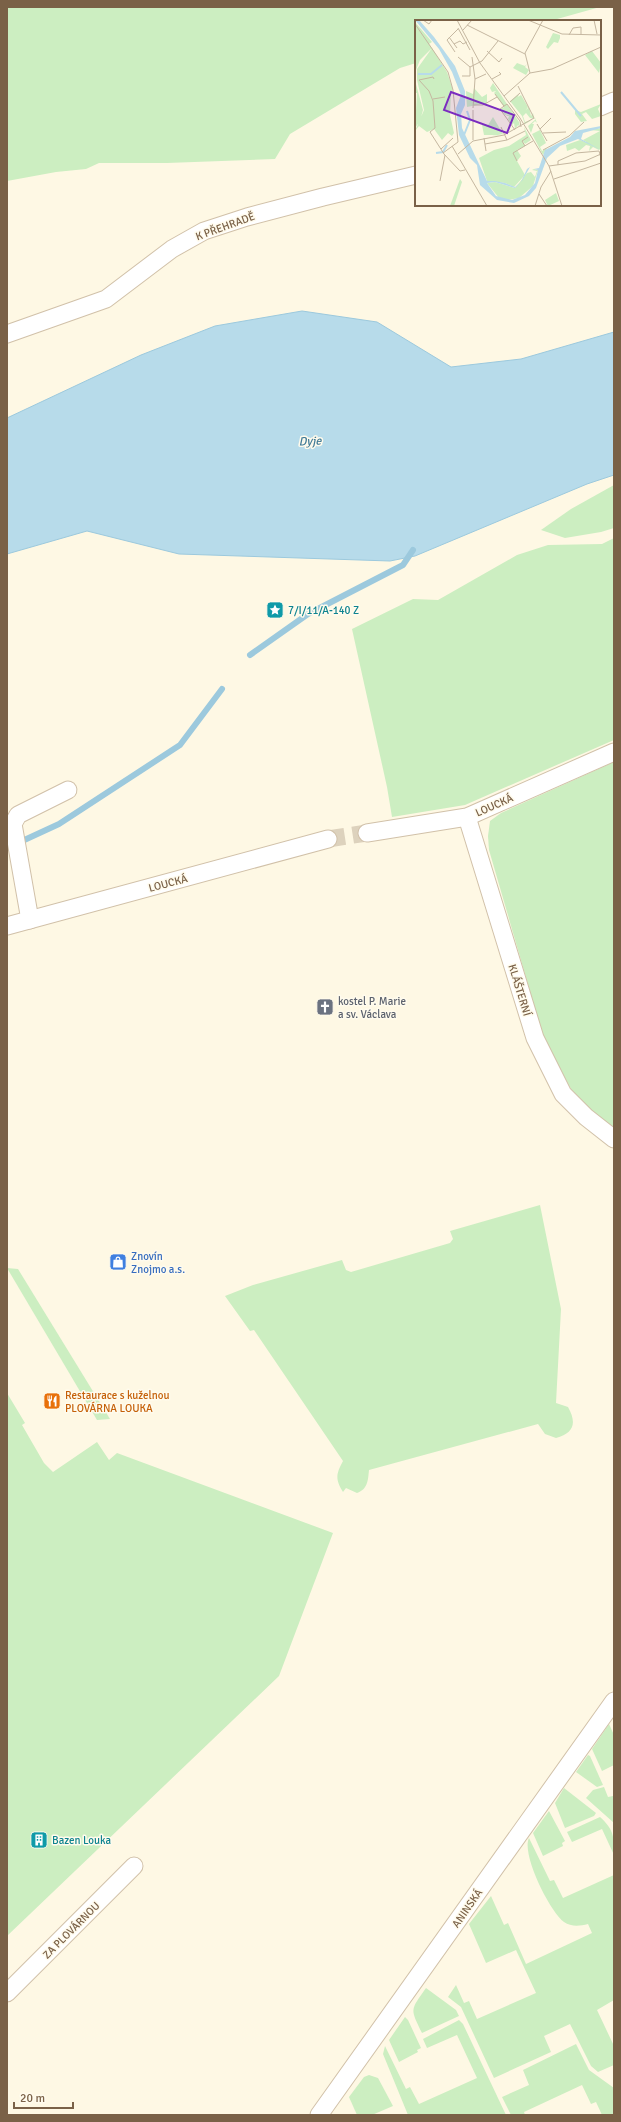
<svg xmlns="http://www.w3.org/2000/svg" width="621" height="2122" font-family="Signika,sans-serif">
	<style>
		.green { fill: #cceec1 }
		.water { fill: #b7dbea; stroke: #9cc9dd }
		.lines { fill: none; stroke-linecap: round; stroke-linejoin: round }
		.stream { stroke: #9cc9dd; stroke-width: 6 }
		.street-tunnel { stroke: #ddd2bd; stroke-width: 17; stroke-dasharray: 17 8; stroke-linecap: butt }
		.street-casing { stroke: #d1c1a9; stroke-width: 19 }
		.street { stroke: #fff; stroke-width: 17 }
		.labels { text-anchor: middle; stroke-width: 3; stroke-linejoin: round; paint-order: stroke }
		.street-label { font-size: 11px; fill: #7a6147; stroke: #fffbed }
		.culture-label { font-size: 11px; fill: #0d838f; stroke: #fffbed; text-anchor: start }
		.worship-label { font-size: 11px; fill: #5b616d; stroke: #fffbed; text-anchor: start }
		.shop-label { font-size: 11px; fill: #366cbe; stroke: #fffbed; text-anchor: start }
		.food-label { font-size: 11px; fill: #c56008; stroke: #fffbed; text-anchor: start }
		.water-label { font-size: 12px; font-style: italic; fill: #417b97; stroke: #fffbed }
		.inset-river { fill: none; stroke: #b7dbea; stroke-width: 2 }
		.inset-road { fill: none; stroke: #c5b7a0; stroke-width: 1 }
		.view { fill: #7b2cbf; fill-opacity: 0.15; stroke: #7b2cbf; stroke-width: 2 }
		.inset-edge { fill: none; stroke: #7a6147; stroke-width: 2 }
	</style>
	<rect width="100%" height="100%" fill="#fef8e4"/>
	<g class="green">
		<polygon points="7,7 600,7 550,21 416,21 416,63 400,68 290,134 275,159 167,163 99,163 86,169 56,172 7,181"/>
		<polygon points="614,485 614,528 601,532 565,538 541,530 571,509"/>
		<polygon points="614,538 614,740 465,805 392,817 387,787 352,629 413,599 438,600 517,555 548,545 602,544"/>
		<polygon points="614,762 614,1129 591,1110 571,1089 543,1036 489,850 488,836 490,821 501,813"/>
		<path d="M540,1205L561,1309L556,1403L568,1407C577,1423 574,1433 556,1438L545,1434L538,1424L369,1470C368,1480 368,1489 357,1493L346,1488L343,1492C335,1479 336,1474 343,1461L254,1330L250,1331L225,1296L253,1285L342,1260L346,1270L351,1272L450,1243L453,1239L450,1231Z"/>
		<polygon points="7,1268 18,1269 110,1419 97,1420"/>
		<polygon points="7,1393 25,1423 22,1425 44,1463 53,1472 97,1442 109,1460 117,1453 333,1533 279,1676 7,1936"/>
		<polygon points="609,1724 614,1735 614,1765 602,1771 592,1749"/>
		<polygon points="588,1755 590,1756 603,1785 597,1787 576,1772"/>
		<polygon points="604,1787 608,1797 613,1796 614,1798 614,1823 586,1798 593,1790"/>
		<polygon points="564,1788 596,1813 594,1816 565,1828 555,1803"/>
		<polygon points="549,1811 565,1841 562,1843 563,1846 543,1856 533,1833"/>
		<path d="M600,1817C614,1830 614,1836 614,1855L602,1829L572,1842L567,1832Z"/>
		<path d="M529,1838L550,1881L554,1880L563,1898L614,1875V2000L597,2010L614,2046V2065L598,2072L591,2066L570,2024L544,2036L551,2052L494,2078L461,2007L448,1997L456,1985L464,2003L469,2001L477,2019L536,1993L516,1950L486,1963L469,1924L491,1896L504,1925L508,1923L526,1964L592,1933L588,1924C580,1926 571,1927 564,1922C550,1912 521,1854 529,1838Z"/>
		<path d="M426,1988L456,2010L459,2016L422,2033C410,2008 410,2011 426,1988Z"/>
		<polygon points="405,2017 408,2020 421,2048 417,2050 418,2052 399,2062 389,2040"/>
		<polygon points="459,2020 463,2024 506,2115 408,2115 383,2054 385,2046 406,2089 410,2087 419,2104 477,2078 457,2035 427,2048 423,2039"/>
		<polygon points="576,2044 589,2070 614,2088 614,2115 602,2115 596,2102 591,2104 582,2085 524,2112 525,2115 511,2115 502,2097 529,2085 523,2070"/>
		<polygon points="369,2075 378,2078 393,2106 372,2115 357,2115 349,2097 364,2077"/>
	</g>
	<polygon class="water" points="302,311 377,322 451,367 521,359 614,332 614,475 587,484 415,556 390,561 179,554 87,531 7,554 7,418 141,355 215,326"/>
	<g class="lines">
		<g class="stream">
			<polyline points="250,655 308,614 403,565 413,550"/>
			<polyline points="7,848 59,824 180,745 222,689"/>
		</g>
		<polyline class="street-tunnel" points="328,839 367,833"/>
		<g class="street-casing">
			<g id="street">
				<polyline points="600,107 614,101"/>
				<polyline points="7,334 106,299 172,249 204,231 247,217 323,197 416,175"/>
				<polyline points="467,817 535,1038 563,1094 586,1117 614,1139"/>
				<polyline points="367,833 467,817 614,752"/>
				<polyline points="30,920 13,824 18,815 68,790"/>
				<polyline points="7,926 328,839"/>
				<polyline points="7,1993 134,1866"/>
				<polyline points="319,2115 614,1701"/>
			</g>
		</g>
		<use href="#street" class="street"/>
	</g>
	<defs>
		<g id="sight-square" transform="scale(0.9)"><rect x="-9" y="-9" width="18" height="18" rx="4" fill="#0f9aa8" stroke="#fffbed"/><path d="M0-6L1.8-2.2L6-1.7L2.9 1.2L3.7 5.4L0 3.3L-3.7 5.4L-2.9 1.2L-6-1.7L-1.8-2.2Z" fill="#fff"/></g>
		<g id="church-square" transform="scale(0.9)"><rect x="-9" y="-9" width="18" height="18" rx="4" fill="#6b7280" stroke="#fffbed"/><path d="M-1.2-6h2.4v3.5h3.3v2.4h-3.3V6h-2.4V-.1h-3.3v-2.4h3.3Z" fill="#fff"/></g>
		<g id="shop-square" transform="scale(0.9)"><rect x="-9" y="-9" width="18" height="18" rx="4" fill="#3f7fe0" stroke="#fffbed"/><path d="M-5-2.5h2.3a2.7 3.5 0 0 1 5.4 0H5L5.5 6h-11ZM-1.5-2.5h3a1.5 2.3 0 0 0-3 0Z" fill="#fff"/></g>
		<g id="restaurant-square" transform="scale(0.9)"><rect x="-9" y="-9" width="18" height="18" rx="4" fill="#e8710a" stroke="#fffbed"/><path d="M-5-6h1v4h1v-4h1v4h1v-4h1v5L-1.5 .5V6h-2V.5L-5-1ZM5-6V6H3V1.5H1.5Q1.5-4 5-6Z" fill="#fff"/></g>
		<g id="building-square" transform="scale(0.9)"><rect x="-9" y="-9" width="18" height="18" rx="4" fill="#0f9aa8" stroke="#fffbed"/><path d="M-4-6H4V6H1V3H-1V6H-4ZM-2.5-4.3h1.7v1.8h-1.7ZM.8-4.3h1.7v1.8H.8ZM-2.5-1h1.7V.8h-1.7ZM.8-1h1.7V.8H.8Z" fill="#fff"/></g>
	</defs>
	<g fill-rule="evenodd">
		<use href="#sight-square" x="275" y="610"/>
		<use href="#church-square" x="325" y="1007"/>
		<use href="#shop-square" x="118" y="1262"/>
		<use href="#restaurant-square" x="52" y="1401"/>
		<use href="#building-square" x="39" y="1840"/>
	</g>
	<g class="labels">
		<g class="street-label">
			<text transform="translate(225 226) rotate(-20)" y="4">K PŘEHRADĚ</text>
			<text transform="translate(494 805) rotate(-24)" y="4">LOUCKÁ</text>
			<text transform="translate(168 883) rotate(-15)" y="4">LOUCKÁ</text>
			<text transform="translate(520 990) rotate(73)" y="4">KLÁŠTERNÍ</text>
			<text transform="translate(467 1908) rotate(-55)" y="4">ANINSKÁ</text>
			<text transform="translate(71 1930) rotate(-45)" y="4">ZA PLOVÁRNOU</text>
		</g>
		<g class="culture-label">
			<text x="288" y="614">7/I/11/A-140 Z</text>
			<text x="52" y="1844">Bazen Louka</text>
		</g>
		<g class="worship-label">
			<text x="338" y="1005">kostel P. Marie<tspan x="338" dy="13">a sv. Václava</tspan></text>
		</g>
		<g class="shop-label">
			<text x="131" y="1260">Znovín<tspan x="131" dy="13">Znojmo a.s.</tspan></text>
		</g>
		<g class="food-label">
			<text x="65" y="1399">Restaurace s kuželnou<tspan x="65" dy="13">PLOVÁRNA LOUKA</tspan></text>
		</g>
		<g class="water-label">
			<text transform="translate(310 441) rotate(-2)" y="4">Dyje</text>
		</g>
	</g>
	<g transform="translate(415 20)">
		<rect width="186" height="186" fill="#fef8e4"/>
		<path d="M0,2L17,22L14,24L17,28L5,40L1,50V64L8,90L5,101L0,108L2,73H0ZM138,13L145,15V18L143,23L139,22L133,29L131,27ZM17,28L32,52L38,70L36,72L35,95L39,113L37,116L33,113L27,120L19,109L12,112L4,106L0,111L9,90L2,60V49ZM177,31L186,43L184,53L170,35ZM102,43L110,46L112,44L110,47L114,50L111,55L98,48ZM78,63L104,102L105,107L103,105L100,109L99,103L97,105L93,99L94,96H91L93,94L90,95L86,89L89,87L79,73L81,71L77,72L75,68ZM59,68L67,77L72,74V83L52,87L51,71L58,74ZM104,74L103,77L106,75L113,87L111,90L114,87L116,96L118,93L119,98H120L122,103L120,101L117,104H119L116,113L113,106L121,99L115,98L111,93L108,96L110,102L117,100L110,104L107,96L95,81ZM186,84L183,89L186,96L177,99L171,92L167,94L172,101L166,102L160,94V90L166,92ZM78,97L88,114L72,117L85,115H69L67,105H73ZM109,107L116,120L110,124L107,120L110,126L102,130L106,136L102,141L110,155L99,167L90,163L72,161L64,138L79,130L94,126L108,117L111,115ZM186,108V128L184,130L168,120L185,111L175,110ZM125,110L131,123L125,127L127,131L132,128L128,135L117,114ZM165,120L173,123L184,130L178,127L174,131L175,126L171,125L164,131L160,128L152,131L151,125ZM119,149L123,150L118,166L104,178L93,180L84,178L72,163L80,162L100,168L112,153L116,152L120,157L122,151L117,150ZM45,159L47,162L39,186H35ZM141,173L144,181L133,186L130,180Z" fill="#cceec1"/>
		<path d="M0,0H4L19,17L40,46L50,71V85L46,94L47,108L72,161H80L90,163L100,167L106,162L112,149L115,147L107,161L100,168L80,162L72,163L81,176L97,180L110,175L120,163L123,150L119,149L124,148L130,130L155,117L160,111L186,106V108L168,113L166,119L186,130L163,119L145,126L132,138L121,168L114,176L99,183L82,180L65,165L62,145L55,138L44,115L41,88L46,75L37,52L24,29Z" fill="#b7dbea"/>
		<path class="inset-river" d="M3,54H16L27,45M146,72L166,96M49,115L55,100L52,91M21,133L28,132L32,125"/>
		<path class="inset-road" d="M8,0L14,4L17,0M42,0L65,43L105,98L134,146L147,186M113,0L147,14L186,15M179,0L182,14M0,4L33,52L38,70L43,122L28,133M52,5L110,34M43,8L55,30M48,10L57,0M154,15L158,8L166,7V15M34,17L42,28M39,24L45,21L48,24L52,22M72,31L84,42L87,38M40,32L32,20L43,9M43,37L55,47V56H47M57,37L60,59L58,88M55,47L67,41L83,21M115,53L137,49L186,27M115,53L110,33L128,0M19,59L18,57L4,60L14,71L18,81L20,108L15,112L29,134L45,151L50,150M60,59L71,54M77,59L86,54L84,52M80,74L89,86M89,76L115,53M18,79L30,77M95,82L105,73M59,85H68L82,77M58,90V120M122,104L132,121M86,107L92,120M125,109L136,98M100,110L85,89L92,84L105,101L106,107M128,113L151,112M69,118L71,131M70,124L92,120L110,111M37,126L72,186M110,126L107,121L113,117M26,129L38,118M128,130L154,116L169,102M43,134L58,121L89,115L119,98L103,66M102,141L98,133L118,121M143,145V141L161,133L184,131L186,138M134,146L170,141L186,134M139,159L186,143M25,161L30,135M124,174L132,186M120,186L126,167L136,151"/>
		<path class="view" d="M36,72L99,95L92,113L29,90Z"/>
		<rect width="186" height="186" class="inset-edge"/>
	</g>
	<rect width="621" height="2122" fill="none" stroke="#7a6147" stroke-width="16"/>
	<path d="M14 2102v6h59v-6" fill="none" stroke="#7a6147" stroke-width="2"/>
	<text x="20" y="2102" font-size="12" fill="#7a6147" stroke="#fffbed" stroke-width="3" paint-order="stroke">20 m</text>
</svg>
